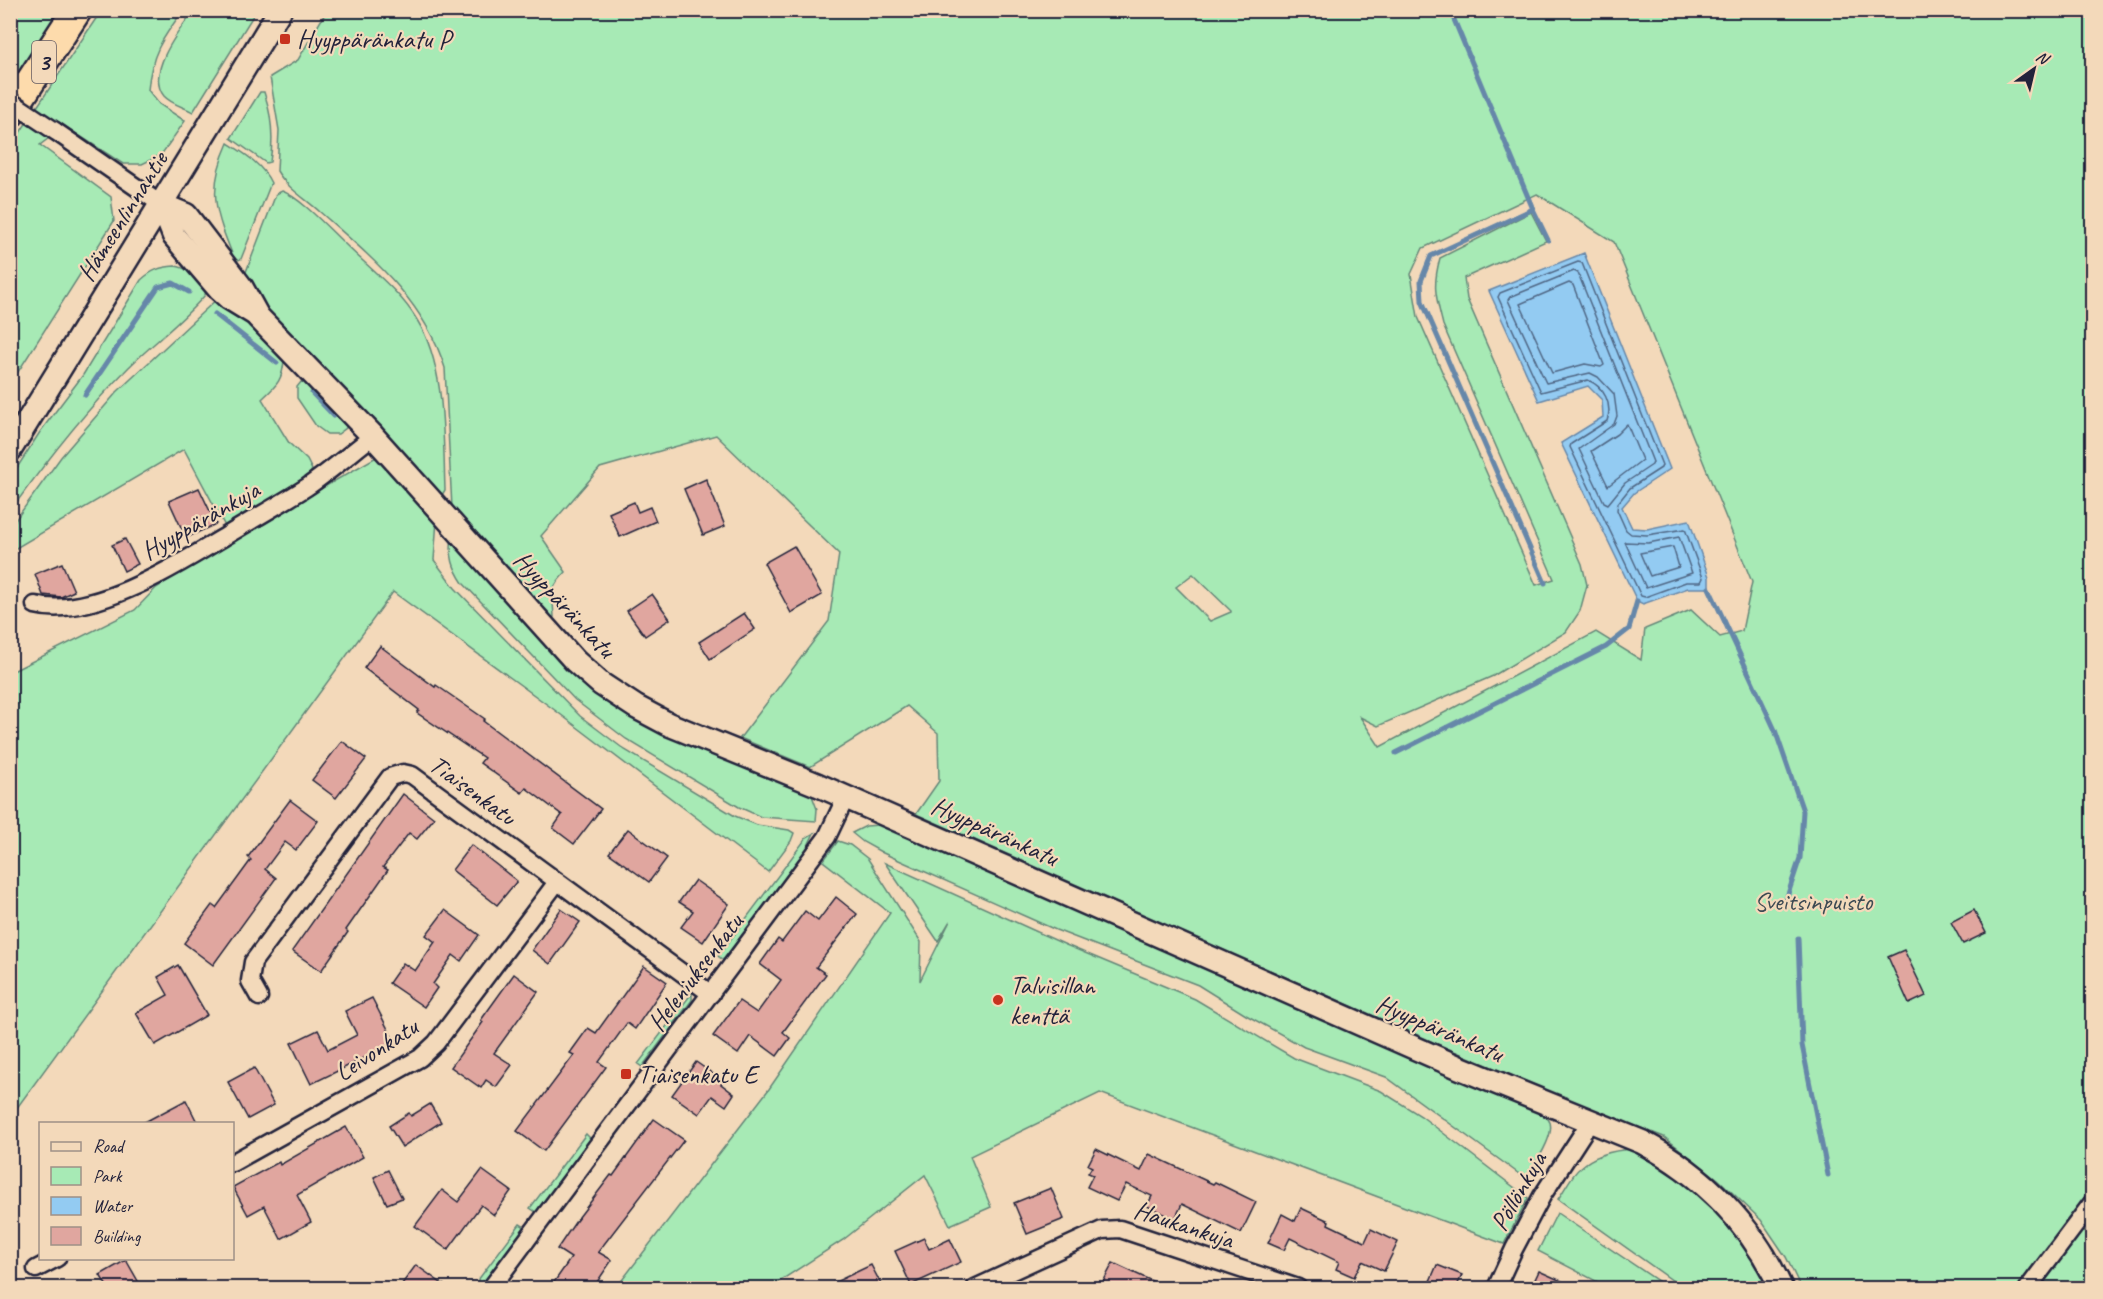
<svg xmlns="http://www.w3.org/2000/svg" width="2103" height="1299" font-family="Caveat,sans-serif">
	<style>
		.green { fill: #a7eab5; stroke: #648678; stroke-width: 1.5; fill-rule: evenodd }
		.water { fill: #93cbf2; stroke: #6687a9; stroke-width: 1.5 }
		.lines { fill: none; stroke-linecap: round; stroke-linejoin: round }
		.shore { stroke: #4f6684; stroke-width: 1.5 }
		.stream { stroke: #6687a9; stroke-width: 5 }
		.building { fill: #e0a69f; stroke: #22223b; stroke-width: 1.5 }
		.street-casing { stroke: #22223b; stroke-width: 21 }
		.secondary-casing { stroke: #22223b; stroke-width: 27 }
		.highway-casing { stroke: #22223b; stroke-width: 33 }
		.street { stroke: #f3d9ba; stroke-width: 16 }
		.secondary { stroke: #f3d9ba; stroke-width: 22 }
		.highway { stroke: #fddbac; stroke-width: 28 }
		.street-bridge-casing { stroke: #22223b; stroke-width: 21; stroke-linecap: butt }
		.street-bridge { stroke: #f3d9ba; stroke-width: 16 }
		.poi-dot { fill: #c8321e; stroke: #f3d9ba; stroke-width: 2 }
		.labels { text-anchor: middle; stroke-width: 4.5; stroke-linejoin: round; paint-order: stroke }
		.shield { fill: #f3d9ba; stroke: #615961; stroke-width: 1.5 }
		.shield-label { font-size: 24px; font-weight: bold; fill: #22223b }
		.poi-label { font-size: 26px; fill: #22223b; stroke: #f3d9ba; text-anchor: start }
		.street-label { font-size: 26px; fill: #22223b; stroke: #f3d9ba }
		.park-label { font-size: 26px; fill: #3d4a53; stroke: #f3d9ba }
	</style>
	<rect width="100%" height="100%" fill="#f3d9ba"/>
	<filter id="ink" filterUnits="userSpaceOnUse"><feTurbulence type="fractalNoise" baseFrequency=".0167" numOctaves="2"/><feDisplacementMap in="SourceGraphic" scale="12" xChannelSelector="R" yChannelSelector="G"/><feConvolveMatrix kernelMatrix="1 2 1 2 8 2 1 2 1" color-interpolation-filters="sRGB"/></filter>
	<g filter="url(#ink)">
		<g class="green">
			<path d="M194,10L256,11L193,112C184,107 171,104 164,96C145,73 180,29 194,10Z"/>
			<path d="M327,10L2092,11V1288H1801L1786,1257L1761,1220L1718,1179L1664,1137L1589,1108L1449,1049L916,814L939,781L938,733L907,706L810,767L740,738L829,621L839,554L716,435L600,468L541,536L566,572C548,590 553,593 554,617L549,619L452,508L445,368C424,300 372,258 320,212C306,199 287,188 277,171L279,130L270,77L298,60ZM1537,194L1614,242L1752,582L1742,631L1720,637L1691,610L1645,629L1641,660L1596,632L1380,747L1360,717L1378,726L1493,676L1566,632L1580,611L1587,585L1582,564L1467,299L1464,278L1546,241L1531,212L1440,258C1432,287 1436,297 1443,325L1554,579L1536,585L1418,317L1411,274L1423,248ZM1193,574L1231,611V612L1210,621L1176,587Z"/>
			<polygon points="12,11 59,11 11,83 10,13"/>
			<path d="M101,11H183C162,38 151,55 148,90L159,104L185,121L161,155L142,164H123L60,123L49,138L40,145L111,197L114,221L11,383V146Z"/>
			<path d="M260,92H264C272,116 274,138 270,162L266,163L231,138Z"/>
			<path d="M228,143C245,154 262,164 271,183L241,259L235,261C216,214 206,191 228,143Z"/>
			<path d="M282,191C300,197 330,230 345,244C369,268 400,291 417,320C446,366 443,438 445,490L442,495L277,323L244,277L276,194Z"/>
			<path d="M175,266C189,268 197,277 207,286L205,295C182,322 153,343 128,368C84,412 47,460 11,510V477L40,432L83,375L141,280C152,270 160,267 175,266Z"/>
			<path d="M220,296L284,359C283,380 277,385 262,399L289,443L307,460L312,470L304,483L227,530L184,449L11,551V526L61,457L117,392Z"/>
			<polygon points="301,382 307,383 346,422 346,428 338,434 327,434 316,426 297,398 297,387"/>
			<polygon points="378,456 437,520 434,560 455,588 580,716 625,750 735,816 757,825 789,830 794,833 791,841 768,872 556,711 393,592 11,1116 11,672 135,610 156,588 232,540"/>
			<path d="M452,537L570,669L811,793L817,809L816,821L761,817L739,807L626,739L575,700L463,583C453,568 449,556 452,537Z"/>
			<path d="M879,825L896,829L1535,1111C1539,1113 1545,1116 1548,1119C1559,1131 1533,1167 1526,1179L1386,1077L1304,1047L1246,1015L1198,985L1056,930L883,853L863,842L852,833L866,826Z"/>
			<polygon points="814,833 806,850 723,960 718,956 807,837"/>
			<polygon points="838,841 850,845 868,859 921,942 920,981 950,921 938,941 885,863 1066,945 1195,999 1294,1058 1381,1091 1421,1116 1528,1198 1504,1244 1100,1093 970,1156 991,1207 950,1225 925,1175 843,1240 769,1288 616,1288 769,1089 890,913 823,861"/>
			<polygon points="692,993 692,1000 642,1067 638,1064"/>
			<polygon points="586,1134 591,1139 536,1212 530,1208"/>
			<path d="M1633,1149C1693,1177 1741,1229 1769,1288H1683L1558,1199C1565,1190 1571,1175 1580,1168C1594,1155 1614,1150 1633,1149Z"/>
			<polygon points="1557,1213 1664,1285 1669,1288 1598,1288 1600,1283 1538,1251"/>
			<polygon points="520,1224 525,1227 479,1288 472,1288"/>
		</g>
		<polygon class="water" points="1584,253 1670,469 1634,493 1622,507 1632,528 1647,529 1689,520 1709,577 1709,588 1688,588 1643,604 1637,601 1561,443 1603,417 1602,400 1588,386 1539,401 1489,291"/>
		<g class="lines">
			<g class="shore">
				<path d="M1578,262L1582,263L1662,465L1661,468L1630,488L1618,503L1617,510L1626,530L1631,534L1647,535L1685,529L1703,578L1701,582H1686L1645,597L1641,596L1570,447L1571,444L1607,421C1613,404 1604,387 1588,380L1541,392L1498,297L1500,293Z"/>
				<polygon points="1574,271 1578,273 1653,462 1652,465 1625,483 1608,504 1604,502 1579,449 1614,424 1617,416 1614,394 1598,377 1590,373 1546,383 1508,300 1510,297"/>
				<polygon points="1569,283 1573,285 1604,365 1601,367 1585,364 1552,373 1520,304"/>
				<polygon points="1627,424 1642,460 1608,486 1591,451 1617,434"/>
				<polygon points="1679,537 1692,573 1646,588 1625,542 1648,543"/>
				<polygon points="1673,547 1679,567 1650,576 1640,553"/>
			</g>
			<g class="stream">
				<polyline points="1450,10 1533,209 1548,240"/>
				<polyline points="1533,209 1431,256 1421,281 1422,301 1545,583"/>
				<polyline points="215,314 277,363"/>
				<polyline points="312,393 334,416"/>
				<polyline points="85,395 158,287 173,283 189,292"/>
				<polyline points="1709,588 1775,730 1803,811 1800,858 1786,900"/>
				<polyline points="1396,753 1606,647 1629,629 1637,601"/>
				<polyline points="1798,938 1802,1045 1828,1175"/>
			</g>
		</g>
		<g class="building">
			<polygon points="706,479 725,526 703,535 684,489"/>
			<polygon points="199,488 216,524 186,538 169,501"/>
			<polygon points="634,502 638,512 650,507 656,521 620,537 609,513"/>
			<polygon points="125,539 138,564 124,571 112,545"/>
			<polygon points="794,546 822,595 791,613 764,563"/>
			<polygon points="62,563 74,591 61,597 43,595 35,574"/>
			<polygon points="652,594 670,619 645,636 627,611"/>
			<polygon points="744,613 755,629 710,659 699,642"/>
			<polygon points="380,646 435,687 436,685 485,719 483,721 601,809 574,844 553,828 562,815 526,788 522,793 480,763 484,758 417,713 419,710 364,668"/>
			<polygon points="342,741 366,759 336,798 312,780"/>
			<polygon points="403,794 434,818 417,839 409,833 383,867 388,870 346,930 348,932 321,971 292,951"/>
			<polygon points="290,800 318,821 296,850 285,842 265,869 276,878 213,965 184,943 212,905 216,908 251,860 248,857"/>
			<polygon points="628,829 667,858 649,882 609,853"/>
			<polygon points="471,845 517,881 497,905 452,870"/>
			<polygon points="695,880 729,904 703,942 681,927 693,911 679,902"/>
			<polygon points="836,897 857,914 816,967 826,974 783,1032 790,1038 777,1056 750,1036 738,1054 713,1036 739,1001 757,1013 781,980 760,964 778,939 782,942 805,911 818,921"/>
			<polygon points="561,909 580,922 550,964 532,950"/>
			<polygon points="445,910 479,935 461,961 453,955 433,984 437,988 424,1007 389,983 403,963 415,971 435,942 426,935"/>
			<polygon points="1974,910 1986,933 1963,944 1951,922"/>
			<polygon points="1904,950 1926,996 1909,1004 1888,957"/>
			<polygon points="178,965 207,1015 155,1045 136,1013 168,995 158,977"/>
			<polygon points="644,966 667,982 635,1029 627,1023 599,1062 606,1067 544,1151 517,1131 574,1055 570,1053 588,1028 596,1033"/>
			<polygon points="514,974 538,992 494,1053 512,1065 496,1087 486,1080 481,1088 451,1067 483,1022 481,1020"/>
			<polygon points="372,998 395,1043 311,1084 291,1043 318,1030 328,1050 357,1035 345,1011"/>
			<polygon points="696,1062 723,1081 721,1084 734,1094 726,1106 712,1096 699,1114 672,1095"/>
			<polygon points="254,1068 274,1105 248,1119 228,1082"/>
			<polygon points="186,1100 198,1124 141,1124"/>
			<polygon points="430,1104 441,1122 402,1147 389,1126 409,1113 411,1116"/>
			<polygon points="654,1119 684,1140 598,1252 612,1260 593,1288 550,1288 571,1258 557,1249 576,1221 611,1175 613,1176"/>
			<polygon points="346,1127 363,1157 297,1195 311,1222 281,1239 264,1206 248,1215 233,1187 279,1162 280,1165"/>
			<polygon points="1096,1149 1141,1171 1149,1154 1213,1184 1215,1182 1256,1202 1241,1233 1182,1204 1175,1219 1147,1206 1152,1196 1126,1184 1117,1201 1087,1187 1093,1175 1088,1173 1092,1167 1088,1165"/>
			<polygon points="388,1170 402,1198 387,1204 374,1177"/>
			<polygon points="482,1170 511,1191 494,1215 481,1205 448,1250 415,1226 442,1190 458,1202"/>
			<polygon points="1051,1188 1064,1219 1027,1234 1014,1203"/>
			<polygon points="1301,1208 1329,1221 1328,1224 1365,1242 1371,1229 1398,1242 1384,1271 1362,1261 1354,1277 1336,1269 1339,1262 1290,1238 1284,1250 1268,1243 1282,1214 1295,1221"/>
			<polygon points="924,1238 929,1249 950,1239 961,1262 911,1285 895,1251"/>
			<polygon points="126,1260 142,1288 108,1288 100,1275"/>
			<polygon points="1113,1263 1167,1288 1100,1288"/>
			<polygon points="416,1265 448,1288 399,1288"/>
			<polygon points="871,1265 883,1288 823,1288"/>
			<polygon points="1437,1265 1462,1275 1456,1288 1427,1288"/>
			<polygon points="1539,1271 1577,1288 1531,1288"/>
		</g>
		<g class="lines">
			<g class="street-casing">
				<g id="street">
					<polyline points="55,131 162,205"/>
					<path d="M35,605C93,620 181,563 229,534C255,518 282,503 307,487C330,471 351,453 373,436"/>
					<polyline points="259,997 250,981 253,962 390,777 403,773 412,775 711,994"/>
					<polyline points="232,1163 420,1058 436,1043 557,882"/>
					<polyline points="36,1269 57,1258"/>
					<polyline points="491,1288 827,837 846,797"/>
					<polyline points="975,1288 1102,1230 1120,1229 1298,1288"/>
					<polyline points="1496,1288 1514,1249 1542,1196 1590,1122"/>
					<polyline points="2028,1288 2092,1203"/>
				</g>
			</g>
			<g class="secondary-casing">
				<g id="secondary">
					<path d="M162,205L186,215L242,288L258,317L373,436L575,661L601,684L636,707L668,724L818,785L1458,1067L1642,1142C1704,1175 1752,1225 1781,1288"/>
					<polyline points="162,205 174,236 219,289 229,298 255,314"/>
					<polyline points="10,450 280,10"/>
				</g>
			</g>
			<g class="highway-casing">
				<polyline id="highway" points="10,113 77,10"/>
			</g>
			<use href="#street" class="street"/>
			<use href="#secondary" class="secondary"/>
			<use href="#highway" class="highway"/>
			<g class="street-bridge-casing">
				<polyline id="street-bridge" points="10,101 55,131"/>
			</g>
			<use href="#street-bridge" class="street-bridge"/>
		</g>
	</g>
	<g class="poi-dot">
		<rect x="279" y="33" width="12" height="12" rx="3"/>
		<circle cx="998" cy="1000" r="6"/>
		<rect x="620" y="1068" width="12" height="12" rx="3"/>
	</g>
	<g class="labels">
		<rect class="shield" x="32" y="41" width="24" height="42" rx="4.5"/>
		<g class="shield-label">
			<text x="44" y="70">3</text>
		</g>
		<g class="poi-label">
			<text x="297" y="48">Hyyppäränkatu P</text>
			<text x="1010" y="994">Talvisillan<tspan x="1010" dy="30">kenttä</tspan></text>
			<text x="638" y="1083">Tiaisenkatu E</text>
		</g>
		<g class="street-label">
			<text transform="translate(122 216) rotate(-58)" y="9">Hämeenlinnantie</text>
			<text transform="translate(200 520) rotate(-30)" y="9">Hyyppäränkuja</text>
			<text transform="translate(565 604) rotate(47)" y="9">Hyyppäränkatu</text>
			<text transform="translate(473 790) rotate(36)" y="9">Tiaisenkatu</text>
			<text transform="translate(995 831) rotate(24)" y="9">Hyyppäränkatu</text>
			<text transform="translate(695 972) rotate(-53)" y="9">Heleniuksenkatu</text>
			<text transform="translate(1440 1028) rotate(23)" y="9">Hyyppäränkatu</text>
			<text transform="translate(376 1049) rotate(-33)" y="9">Leivonkatu</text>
			<text transform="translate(1518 1191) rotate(-60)" y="9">Pöllönkuja</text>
			<text transform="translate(1184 1224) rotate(18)" y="9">Haukankuja</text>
		</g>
		<g class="park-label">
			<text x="1813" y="910">Sveitsinpuisto</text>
		</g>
	</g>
	<rect width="2103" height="1299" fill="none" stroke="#f3d9ba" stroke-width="36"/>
	<rect x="18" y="18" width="2067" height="1263" fill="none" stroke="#22223b" stroke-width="2" filter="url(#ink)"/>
	<rect x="39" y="1122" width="195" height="138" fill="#f3d9ba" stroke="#9f9087" stroke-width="1.5"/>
	<rect x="51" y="1142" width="30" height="9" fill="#f3d9ba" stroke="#9f9087" stroke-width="1.5"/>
	<text x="93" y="1152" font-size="18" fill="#22223b">Road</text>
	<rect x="51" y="1167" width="30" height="18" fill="#a7eab5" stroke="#9f9087" stroke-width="1.5"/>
	<text x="93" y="1182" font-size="18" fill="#22223b">Park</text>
	<rect x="51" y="1197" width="30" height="18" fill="#93cbf2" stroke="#9f9087" stroke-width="1.5"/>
	<text x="93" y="1212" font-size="18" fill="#22223b">Water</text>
	<rect x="51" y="1227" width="30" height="18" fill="#e0a69f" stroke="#9f9087" stroke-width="1.5"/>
	<text x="93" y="1242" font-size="18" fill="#22223b">Building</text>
	<g transform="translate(2034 69) rotate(34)" stroke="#f3d9ba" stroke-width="4.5" paint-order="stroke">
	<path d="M0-4.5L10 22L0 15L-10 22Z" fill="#22223b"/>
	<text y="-9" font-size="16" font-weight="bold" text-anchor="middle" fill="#22223b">N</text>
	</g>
</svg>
